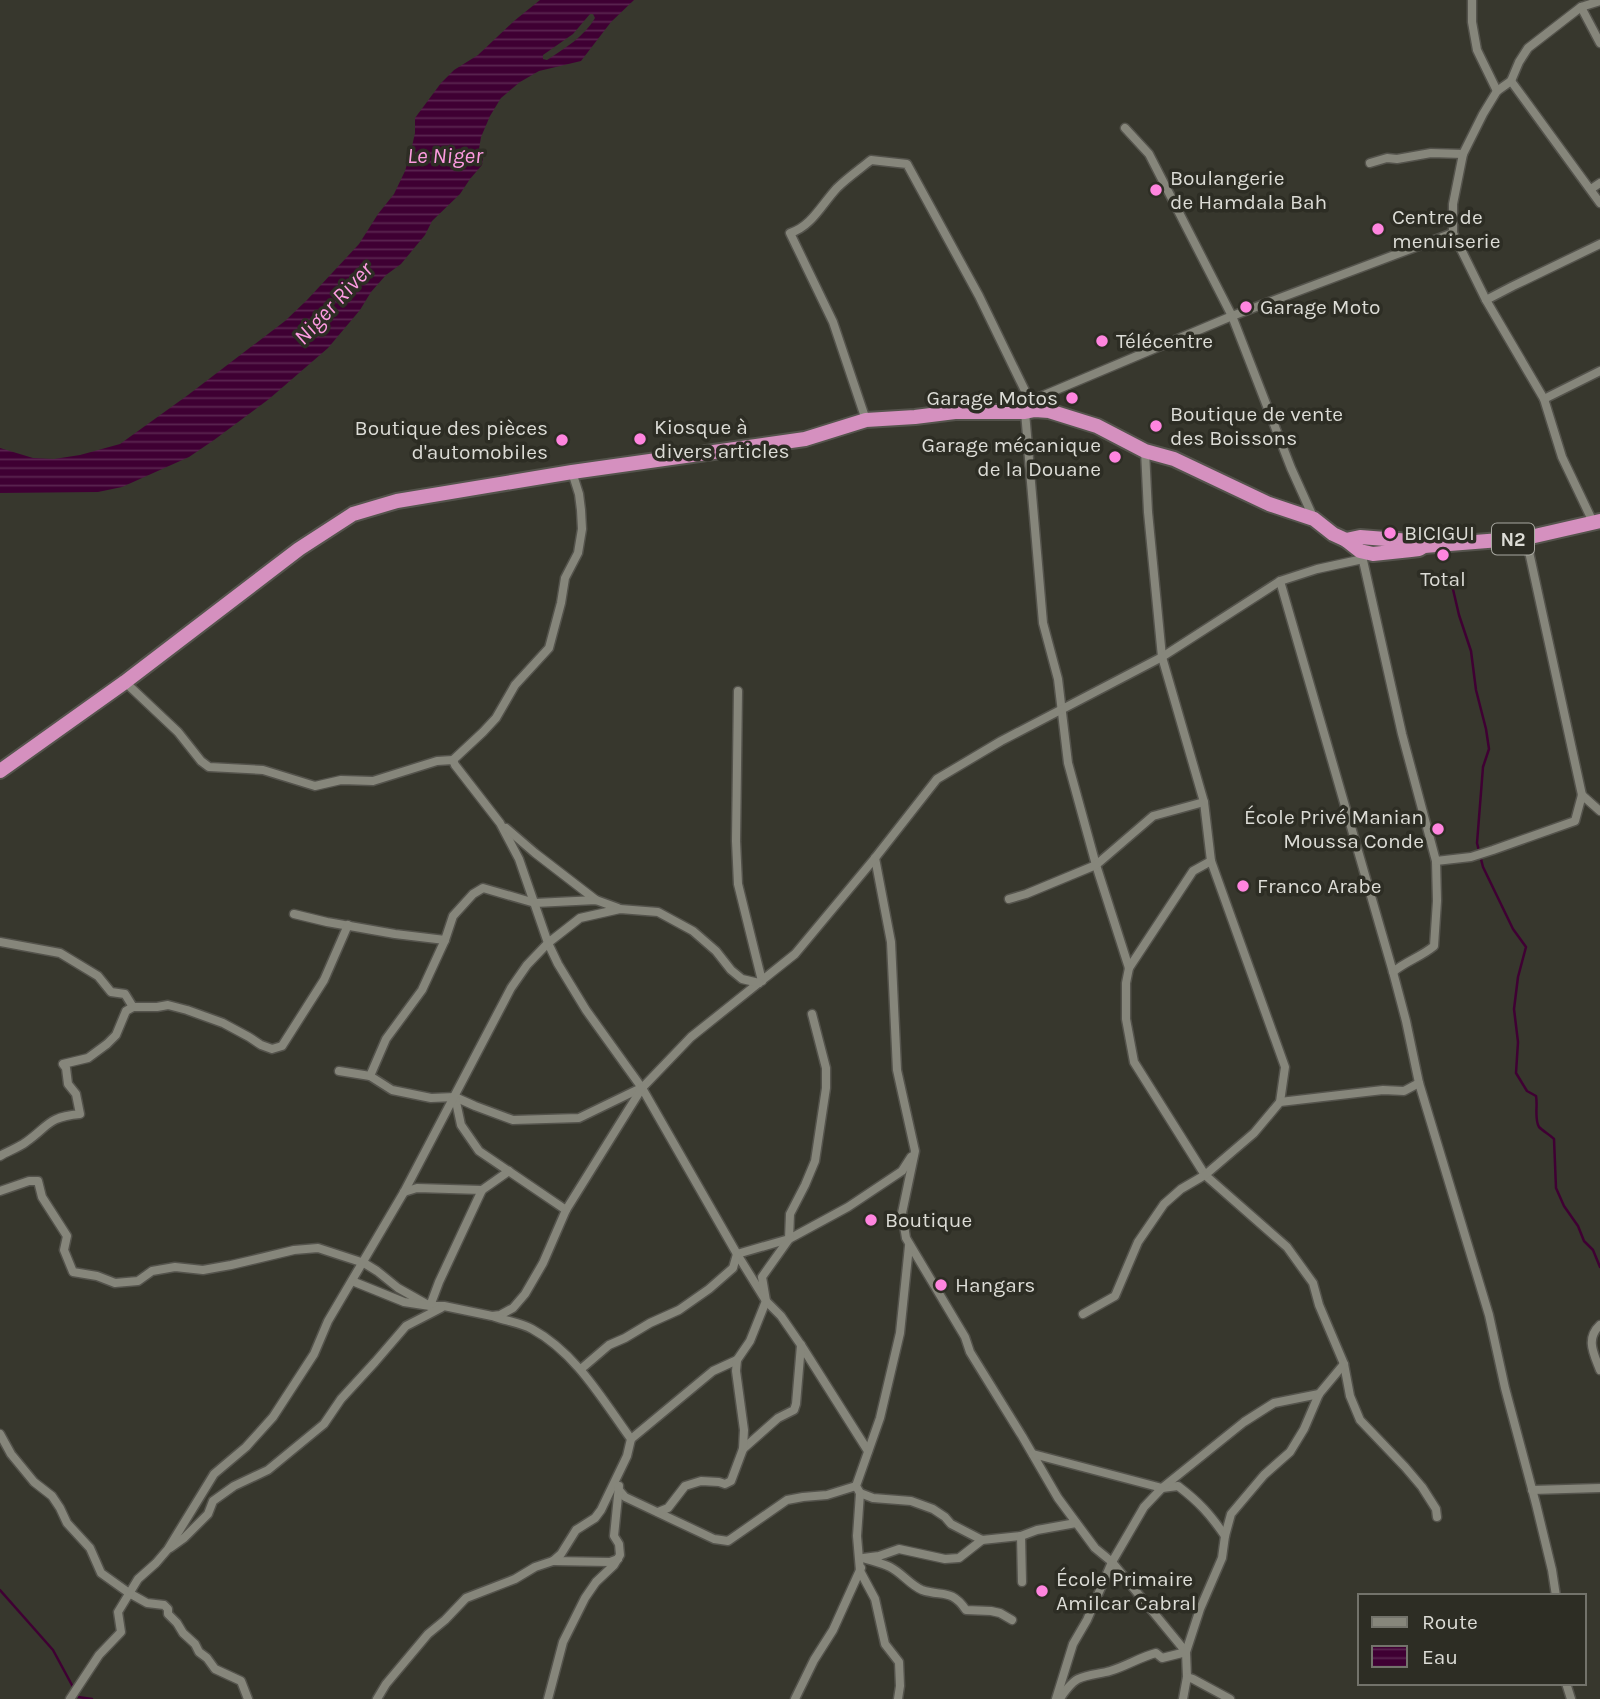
<svg xmlns="http://www.w3.org/2000/svg" width="1600" height="1699" font-family="Karla,sans-serif">
	<style>
		.water { fill: url(#water-rules); fill-rule: evenodd }
		.lines { fill: none; stroke-linecap: round; stroke-linejoin: round }
		.stream { stroke: #3f0033; stroke-width: 2.5 }
		.minor-casing { stroke: #54534c; stroke-width: 11 }
		.trunk-casing { stroke: #54534c; stroke-width: 18 }
		.minor { stroke: #86867b; stroke-width: 8 }
		.trunk { stroke: #d590bf; stroke-width: 14 }
		.poi-dot { fill: #ff85df; stroke: #2d2d24; stroke-width: 2.5 }
		.labels { text-anchor: middle; stroke-width: 7; stroke-linejoin: round; paint-order: stroke }
		.shield { fill: #2d2d24; stroke: #a8a8a1; stroke-width: 2 }
		.shield-label { font-size: 19px; font-weight: bold; fill: #dcdcd6 }
		.poi-label { font-size: 21px; fill: #dcdcd6; stroke: #2d2d24; text-anchor: start }
		.water-label { font-size: 23px; font-style: italic; fill: #fc9be0; stroke: #2d2d24 }
	</style>
	<defs>
		<pattern id="water-rules" width="6" height="5" patternUnits="userSpaceOnUse" patternTransform="scale(1.75)"><rect width="6" height="5" fill="#3f0033"/><path d="M0 2.5h6" fill="none" stroke="#5a2550"/></pattern>
	</defs>
	<rect width="100%" height="100%" fill="#37372d"/>
	<path class="water" d="M540,0H634L611,22L581,61L539,71L520,82L501,98L490,116L481,137L479,149L483,159L482,165L470,179L460,194L432,221L425,235L401,264L386,275L371,292L360,310L328,348L269,399L214,440L189,457L122,487L98,492L0,493V448L33,458L54,459L80,455L120,444L188,395L285,321L307,300L359,244L378,214L394,194L405,171L411,151L415,133V118L441,83L454,70L478,55L514,21ZM590,14H593L595,18C585,36 564,49 547,60L543,59V55L573,34Z"/>
	<g class="lines">
		<g class="stream">
			<path d="M1452,585L1459,615L1471,651L1476,690L1486,729L1489,749L1483,767L1477,843L1483,867L1513,929L1526,947L1518,977L1514,1009L1518,1042L1516,1073L1527,1091L1536,1096C1538,1105 1534,1119 1539,1127C1543,1131 1550,1135 1554,1139L1556,1188L1564,1206L1578,1226L1584,1241L1593,1250L1600,1267"/>
			<polyline points="0,1590 53,1650 73,1687"/>
			<polyline points="76,1693 78,1697 92,1699"/>
		</g>
		<g class="minor-casing">
			<g id="minor">
				<polyline points="1472,0 1472,22 1477,50 1497,91"/>
				<polyline points="1581,7 1600,43"/>
				<polyline points="1511,81 1600,203"/>
				<polyline points="1125,128 1149,154 1232,316 1291,468 1314,519"/>
				<polyline points="1370,163 1387,158 1397,159 1431,153 1463,154"/>
				<polyline points="1591,189 1600,183"/>
				<polyline points="1453,233 1486,300 1544,399 1562,457 1593,522"/>
				<polyline points="1486,300 1513,286 1600,244"/>
				<polyline points="1544,399 1600,371"/>
				<polyline points="1030,401 1232,316 1453,233 1453,204 1463,154 1483,114 1497,91 1511,81 1519,62 1528,48 1581,7 1600,1"/>
				<path d="M866,420L833,322L790,233C811,227 822,204 837,188C847,178 860,169 871,160L907,164L979,296L1030,401L1025,412L1043,623L1058,679L1068,763L1096,865L1129,968L1126,983V1019L1134,1062L1205,1175L1287,1247L1313,1283L1319,1305L1344,1364L1350,1396L1360,1420L1405,1467L1422,1487L1436,1509L1437,1517"/>
				<polyline points="1145,451 1148,512 1162,657 1204,802 1211,861 1285,1067 1280,1102"/>
				<path d="M1362,556L1402,734L1436,861L1437,901L1434,946C1421,957 1406,961 1393,972"/>
				<polyline points="1280,581 1393,972 1406,1021 1419,1083 1489,1315 1505,1388 1536,1504 1552,1570 1556,1596"/>
				<polyline points="125,682 178,732 201,761 209,767 263,770 315,786 341,780 373,781 437,761 453,760 455,765 500,823 519,859 548,943 558,964 586,1010 642,1088 737,1254 766,1301 781,1316 801,1345 868,1451"/>
				<polyline points="738,691 736,841 738,884 762,981"/>
				<polyline points="453,760 483,732 496,718 515,685 549,648 561,603 565,578 578,553 582,529 581,510 579,494 572,472"/>
				<polyline points="1582,795 1600,811"/>
				<polyline points="506,828 535,853 596,900"/>
				<polyline points="875,858 891,942 897,1070 915,1151 902,1213 906,1238 965,1337 970,1352 1022,1436 1058,1498 1095,1548 1112,1562 1186,1652 1187,1677 1183,1699"/>
				<polyline points="1436,861 1471,857 1493,850 1575,821 1582,795 1526,538"/>
				<polyline points="1009,899 1026,894 1096,865 1153,816 1204,802"/>
				<polyline points="294,914 327,922 395,934 445,940"/>
				<polyline points="0,942 60,953 98,976 111,992 125,994 133,1007"/>
				<polyline points="1129,968 1193,871 1211,861"/>
				<polyline points="339,1071 370,1076 392,1090 431,1098 455,1097 475,1106 513,1120 579,1118 641,1088"/>
				<polyline points="370,1076 386,1039 422,990 445,940 453,916 473,894 483,888 535,903 596,900 618,908"/>
				<polyline points="455,1097 461,1125 479,1151 566,1210"/>
				<path d="M0,1156C8,1151 18,1148 26,1142C49,1126 47,1117 80,1114L76,1094L68,1084L66,1068L63,1064L88,1058L107,1044L116,1035L126,1011L133,1007H157L168,1005L187,1010L223,1023L249,1037L261,1045L272,1049L282,1046L324,980L348,925"/>
				<polyline points="0,1191 29,1181 38,1181 42,1197 67,1236 64,1250 73,1272 97,1276 115,1283 138,1281 152,1271 175,1267 203,1270 231,1265 294,1250 318,1248 364,1263 377,1271 398,1288 430,1306 444,1306 492,1316 500,1315 513,1308 525,1294 543,1263 566,1210 642,1088 691,1037 795,954 875,858 937,779 1001,741 1162,657 1280,581 1317,569 1363,559"/>
				<polyline points="404,1192 417,1188 482,1190"/>
				<polyline points="352,1281 404,1302 430,1306 439,1282 482,1190 509,1171"/>
				<polyline points="1083,1314 1115,1296 1138,1242 1164,1204 1181,1189 1205,1175 1254,1133 1280,1102 1383,1090 1404,1091 1419,1083"/>
				<path d="M1600,1325C1585,1339 1594,1354 1600,1370"/>
				<polyline points="581,1369 609,1345 625,1338 650,1323 679,1310 709,1289 733,1268 737,1254 789,1239 848,1207 902,1171 911,1157"/>
				<polyline points="0,1434 11,1454 34,1482 52,1496 60,1508 67,1523 90,1548 101,1573 129,1593 147,1603 164,1605 168,1609 168,1614 177,1623 183,1633 195,1644 199,1652 207,1658 215,1669 241,1681 248,1699"/>
				<polyline points="631,1439 713,1371 737,1360 750,1341 766,1301 762,1277 789,1239 790,1214 805,1185 815,1161 826,1088 826,1068 812,1014"/>
				<polyline points="743,1449 778,1418 794,1410 796,1404 801,1345"/>
				<path d="M1033,1454L1162,1488L1178,1486C1199,1502 1210,1514 1225,1536"/>
				<polyline points="619,1490 625,1497 714,1539 728,1541 787,1500 803,1497 827,1495 856,1486"/>
				<polyline points="1532,1490 1600,1488"/>
				<polyline points="860,1493 873,1498 911,1501 933,1509 945,1517 951,1524 982,1540 1021,1536 1037,1530 1076,1523"/>
				<polyline points="658,1512 668,1508 685,1486 701,1481 719,1482 725,1484 731,1481 743,1449 744,1430 736,1371 737,1360"/>
				<polyline points="1021,1536 1022,1582"/>
				<path d="M982,1540L959,1558L945,1559L899,1549L879,1556L863,1558C872,1561 882,1563 890,1567C902,1573 910,1585 922,1590C942,1597 951,1588 966,1610L991,1611L1000,1613L1012,1620"/>
				<polyline points="170,1548 184,1538 208,1514 213,1501 234,1486 268,1470 324,1424 341,1399 375,1362 406,1326 441,1308"/>
				<polyline points="553,1561 610,1562 618,1559"/>
				<polyline points="1187,1677 1193,1679 1230,1699"/>
				<polyline points="1566,1683 1571,1699"/>
				<polyline points="70,1699 99,1655 121,1632 118,1612 138,1579 156,1563 168,1549 214,1474 246,1447 273,1417 314,1354 328,1321 404,1192 511,988 527,965 548,943 580,918 620,909 658,912 693,931 716,951 731,970 742,979 759,983"/>
				<path d="M377,1699L386,1684L428,1634L445,1620L466,1598L515,1579L535,1567L553,1561L561,1554L576,1530L595,1518L601,1510L627,1456L631,1439C602,1399 576,1353 532,1329C521,1323 507,1321 495,1317"/>
				<polyline points="548,1699 563,1642 585,1598 596,1582 614,1565 620,1555 619,1544 614,1536 619,1486"/>
				<polyline points="795,1699 814,1660 833,1630 861,1568"/>
				<polyline points="898,1699 900,1686 899,1662 885,1644 875,1599 860,1571 857,1536 860,1493 856,1486 880,1418 900,1333 909,1246"/>
				<polyline points="1056,1699 1073,1644 1087,1620 1112,1562 1144,1507 1162,1488 1244,1422 1274,1403 1319,1394"/>
				<path d="M1060,1699C1063,1693 1072,1682 1078,1679C1088,1674 1100,1674 1110,1671C1127,1666 1140,1657 1156,1653L1162,1658L1186,1652L1200,1609L1222,1558L1225,1536L1231,1514L1264,1475L1290,1452L1304,1429L1319,1394L1344,1364"/>
			</g>
		</g>
		<g class="trunk-casing">
			<g id="trunk">
				<polyline points="1346,540 1360,537 1411,541 1419,543 1424,546"/>
				<polyline points="0,771 125,682 299,549 353,514 397,501 572,472 805,439 866,420 915,417 955,412 1025,412 1035,410 1049,411 1097,426 1145,451 1174,459 1269,504 1314,519 1333,534 1346,540 1360,551 1373,554 1411,550 1419,549 1424,546 1526,538 1600,521"/>
			</g>
		</g>
		<use href="#minor" class="minor"/>
		<use href="#trunk" class="trunk"/>
	</g>
	<g class="poi-dot">
		<circle cx="1156" cy="190" r="7"/>
		<circle cx="1378" cy="229" r="7"/>
		<circle cx="1246" cy="307" r="7"/>
		<circle cx="1102" cy="341" r="7"/>
		<circle cx="1072" cy="398" r="7"/>
		<circle cx="1156" cy="426" r="7"/>
		<circle cx="640" cy="439" r="7"/>
		<circle cx="562" cy="440" r="7"/>
		<circle cx="1115" cy="457" r="7"/>
		<circle cx="1390" cy="533" r="7"/>
		<circle cx="1443" cy="555" r="7"/>
		<circle cx="1438" cy="829" r="7"/>
		<circle cx="1243" cy="886" r="7"/>
		<circle cx="871" cy="1220" r="7"/>
		<circle cx="941" cy="1285" r="7"/>
		<circle cx="1042" cy="1591" r="7"/>
	</g>
	<g class="labels">
		<rect class="shield" x="1492" y="523.5" width="42" height="31" rx="5"/>
		<g class="shield-label">
			<text x="1513" y="546">N2</text>
		</g>
		<g class="poi-label">
			<text x="1170" y="185">Boulangerie<tspan x="1170" dy="24">de Hamdala Bah</tspan></text>
			<text x="1392" y="224">Centre de<tspan x="1392" dy="24">menuiserie</tspan></text>
			<text x="1260" y="314">Garage Moto</text>
			<text x="1116" y="348">Télécentre</text>
			<text x="1058" y="405" text-anchor="end">Garage Motos</text>
			<text x="1170" y="421">Boutique de vente<tspan x="1170" dy="24">des Boissons</tspan></text>
			<text x="654" y="434">Kiosque à<tspan x="654" dy="24">divers articles</tspan></text>
			<text x="548" y="435" text-anchor="end">Boutique des pièces<tspan x="548" dy="24">d'automobiles</tspan></text>
			<text x="1101" y="452" text-anchor="end">Garage mécanique<tspan x="1101" dy="24">de la Douane</tspan></text>
			<text x="1404" y="540">BICIGUI</text>
			<text x="1443" y="586" text-anchor="middle">Total</text>
			<text x="1424" y="824" text-anchor="end">École Privé Manian<tspan x="1424" dy="24">Moussa Conde</tspan></text>
			<text x="1257" y="893">Franco Arabe</text>
			<text x="885" y="1227">Boutique</text>
			<text x="955" y="1292">Hangars</text>
			<text x="1056" y="1586">École Primaire<tspan x="1056" dy="24">Amilcar Cabral</tspan></text>
		</g>
		<g class="water-label">
			<text x="445" y="163">Le Niger</text>
			<text transform="translate(333 303) rotate(-47)" y="8">Niger River</text>
		</g>
	</g>
	<rect x="1358" y="1594" width="228" height="91" fill="#2d2d24" stroke="#73736b" stroke-width="2"/>
	<rect x="1372" y="1617" width="35" height="10" fill="#86867b" stroke="#73736b" stroke-width="2"/>
	<text x="1422" y="1629" font-size="21" fill="#dcdcd6">Route</text>
	<rect x="1372" y="1646" width="35" height="21" fill="url(#water-rules)" stroke="#73736b" stroke-width="2"/>
	<text x="1422" y="1664" font-size="21" fill="#dcdcd6">Eau</text>
</svg>
